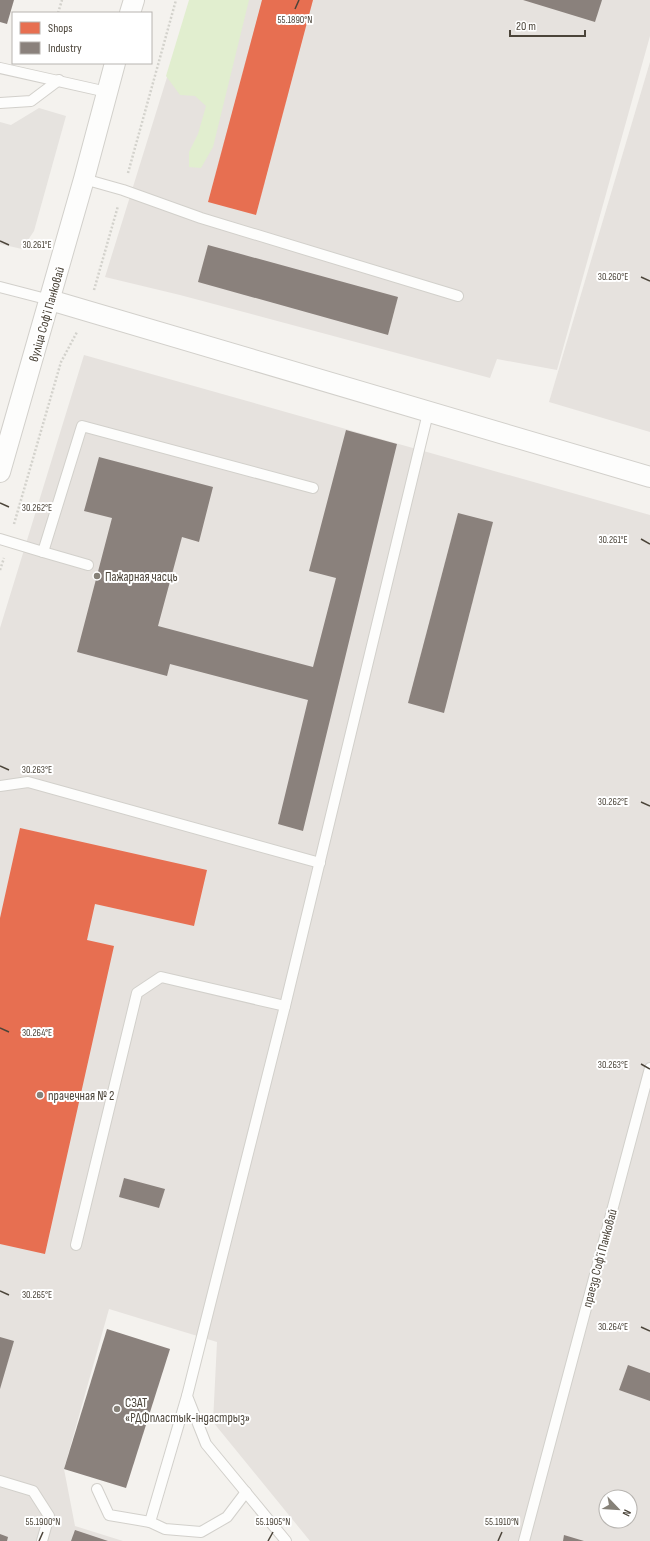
<svg xmlns="http://www.w3.org/2000/svg" width="650" height="1541" font-family="'Sofia Sans Condensed',sans-serif">
	<style>
		.industrial { fill: #e6e2de; fill-rule: evenodd }
		.green { fill: #e1eecf }
		.parking { fill: #e6e3df }
		.shops { fill: #e76f51 }
		.industry { fill: #8a817c }
		.lines { fill: none; stroke-linecap: round; stroke-linejoin: round }
		.lane-casing { stroke: #d2d0cb; stroke-width: 12 }
		.street-casing { stroke: #d2d0cb; stroke-width: 22 }
		.path { stroke: #d3d2cc; stroke-width: 2.5; stroke-dasharray: 2 2; stroke-linecap: butt }
		.lane { stroke: #fdfdfc; stroke-width: 10 }
		.street { stroke: #fdfdfc; stroke-width: 20 }
		.ticks { fill: none; stroke: #4b4439; stroke-width: 1.5 }
		.poi-dot { fill: #868178; stroke: #fff; stroke-width: 1.5 }
		.labels { text-anchor: middle; stroke-width: 4; stroke-linejoin: round; paint-order: stroke }
		.street-label { font-size: 13px; fill: #4b4439; stroke: #fff }
		.poi-label { font-size: 13px; fill: #4b4439; stroke: #fff; text-anchor: start }
		.ticks-label { font-size: 10px; text-anchor: middle; fill: #4b4439; stroke: #fff; stroke-width: 4; stroke-linejoin: round; paint-order: stroke }
	</style>
	<rect width="100%" height="100%" fill="#f4f2ee"/>
	<g class="industrial">
		<polygon points="191,0 650,0 650,36 557,370 497,359 490,378 180,295 105,277"/>
		<polygon points="650,62 650,432 549,402"/>
		<path d="M84,355L650,515V1541H310L213,1422L217,1342L109,1309L64,1469L75,1526L123,1541H0V628ZM606,1497H630V1521H606Z"/>
	</g>
	<polygon class="green" points="189,0 249,0 213,147 201,168 189,167 189,152 198,134 206,106 195,96 180,95 166,76"/>
	<polygon class="parking" points="39,108 66,116 34,231 22,249 0,244 0,122 11,125"/>
	<g class="shops">
		<polygon points="262,0 313,0 256,215 208,202"/>
		<polygon points="20,828 207,870 194,926 95,904 87,940 114,946 45,1254 0,1244 0,918"/>
	</g>
	<g class="industry">
		<polygon points="0,0 14,0 7,24 0,22"/>
		<polygon points="523,0 602,0 595,22"/>
		<polygon points="208,245 398,297 388,335 198,282"/>
		<polygon points="346,430 397,444 303,831 278,824 308,700 170,664 167,676 77,652 112,518 84,511 99,457 213,487 199,542 182,537 158,626 313,667 336,578 309,571"/>
		<polygon points="458,513 493,522 444,713 408,703"/>
		<polygon points="124,1178 165,1189 159,1208 119,1197"/>
		<polygon points="107,1329 170,1349 126,1488 64,1469"/>
		<polygon points="0,1337 14,1341 0,1389"/>
		<polygon points="628,1365 650,1373 650,1401 619,1390"/>
		<polygon points="75,1530 108,1541 71,1541"/>
		<polygon points="0,1534 8,1537 7,1541 0,1541"/>
		<polygon points="564,1535 584,1541 563,1541"/>
	</g>
	<g class="lines">
		<g class="lane-casing">
			<g id="lane">
				<polyline points="0,68 107,92"/>
				<polyline points="0,103 31,101 59,80"/>
				<polyline points="84,179 123,190 201,218 458,296"/>
				<polyline points="0,287 50,300"/>
				<polyline points="0,539 43,552 82,426 313,488"/>
				<polyline points="43,552 88,565"/>
				<polyline points="0,786 28,782 320,863"/>
				<polyline points="76,1245 137,993 161,977 285,1006"/>
				<polyline points="187,1396 150,1522 165,1529 201,1532 227,1517 246,1492"/>
				<polyline points="0,1481 33,1491 49,1516 42,1541"/>
				<polyline points="97,1489 109,1515 150,1522"/>
				<polyline points="286,1541 206,1444 187,1396 285,1006 428,413"/>
				<polyline points="524,1541 650,1068"/>
			</g>
		</g>
		<g class="street-casing">
			<g id="street">
				<polyline points="130,13 134,0"/>
				<polyline points="50,300 650,477"/>
				<polyline points="0,472 84,179 115,63"/>
			</g>
		</g>
		<g class="path">
			<polyline points="58,13 62,0"/>
			<polyline points="128,173 176,0"/>
			<polyline points="94,290 118,206"/>
			<polyline points="14,524 61,362 77,332"/>
			<polyline points="0,570 4,558"/>
		</g>
		<use href="#lane" class="lane"/>
		<use href="#street" class="street"/>
	</g>
	<path class="ticks" d="M295,9L299,0M0,241L9,245M641,277L650,281M0,503L9,507M641,539L650,544M0,766L9,770M641,802L650,806M0,1028L9,1032M641,1064L650,1069M0,1291L9,1295M641,1327L650,1331M39,1541L43,1532M268,1541L273,1532M498,1541L502,1532"/>
	<g class="poi-dot">
		<circle cx="97" cy="576" r="4"/>
		<circle cx="40" cy="1095" r="4"/>
		<circle cx="117" cy="1409" r="4"/>
	</g>
	<g class="labels">
		<g class="street-label">
			<text transform="translate(46 314) rotate(-74)" y="5">вуліца Софʼі Панковай</text>
			<text transform="translate(599 1258) rotate(-75)" y="5">праезд Софʼі Панковай</text>
		</g>
		<g class="poi-label">
			<text x="105" y="581">Пажарная часць</text>
			<text x="48" y="1100">прачечная № 2</text>
			<text x="125" y="1407">СЗАТ<tspan x="125" dy="15">«РДФпластык-індастрыз»</tspan></text>
		</g>
	</g>
	<g class="ticks-label">
		<text x="295" y="23">55.1890°N</text>
		<text x="37" y="248">30.261°E</text>
		<text x="613" y="280">30.260°E</text>
		<text x="37" y="511">30.262°E</text>
		<text x="613" y="543">30.261°E</text>
		<text x="37" y="773">30.263°E</text>
		<text x="613" y="805">30.262°E</text>
		<text x="37" y="1036">30.264°E</text>
		<text x="613" y="1068">30.263°E</text>
		<text x="37" y="1298">30.265°E</text>
		<text x="613" y="1330">30.264°E</text>
		<text x="43" y="1525">55.1900°N</text>
		<text x="273" y="1525">55.1905°N</text>
		<text x="502" y="1525">55.1910°N</text>
	</g>
	<rect x="12" y="12" width="140" height="52" fill="#ffffff" stroke="#b7b4b0"/>
	<rect x="20" y="22" width="20" height="12" fill="#e76f51" stroke="#b7b4b0"/>
	<text x="48" y="32" font-size="12" fill="#4b4439">Shops</text>
	<rect x="20" y="42" width="20" height="12" fill="#8a817c" stroke="#b7b4b0"/>
	<text x="48" y="52" font-size="12" fill="#4b4439">Industry</text>
	<g transform="translate(618 1509) rotate(115)"><circle r="19" fill="#ffffff" stroke="#b7b4b0"/>
	<path d="M0-3L7 15L0 10L-7 15Z" fill="#868178"/>
	<text y="-6" font-size="11" font-weight="bold" text-anchor="middle" fill="#4b4439">N</text>
	</g>
	<path d="M510 30v6h75v-6" fill="none" stroke="#4b4439" stroke-width="2"/>
	<text x="516" y="30" font-size="12" fill="#4b4439" stroke="#ffffff" stroke-width="3" paint-order="stroke">20 m</text>
</svg>
